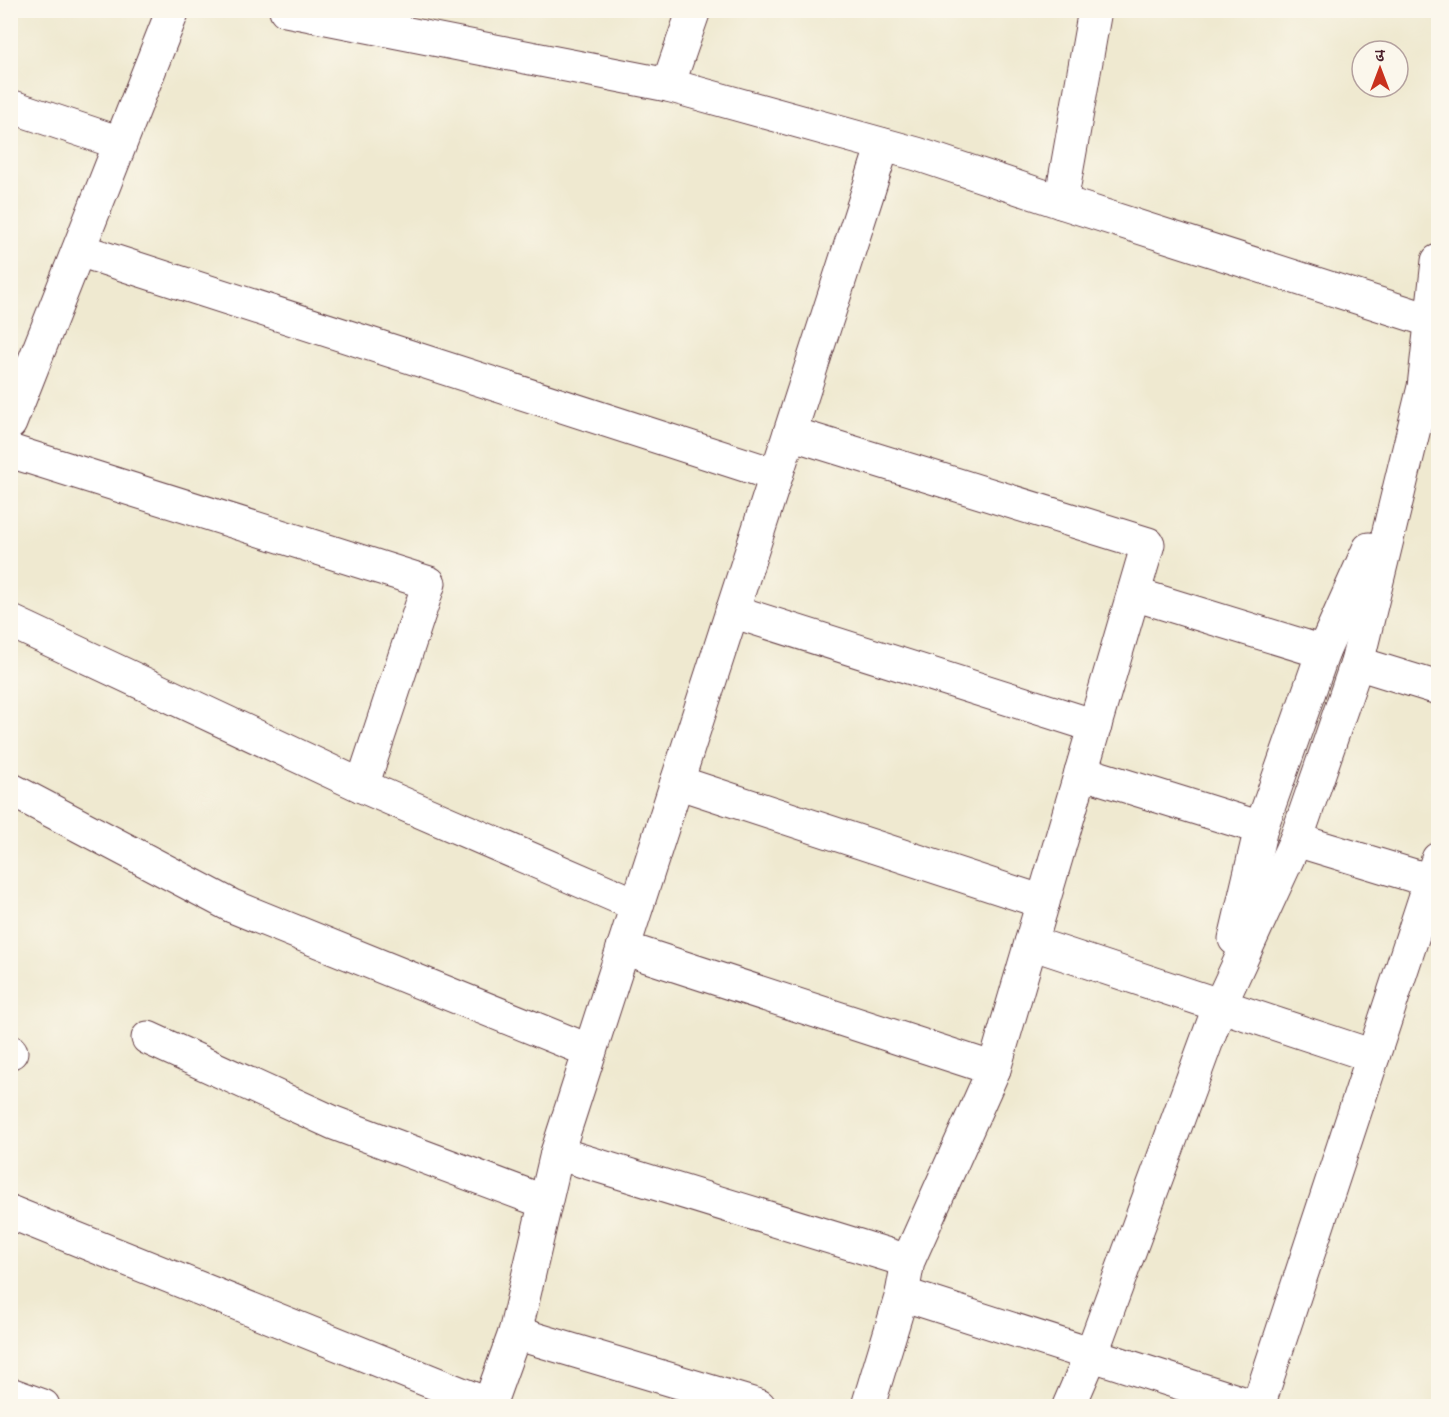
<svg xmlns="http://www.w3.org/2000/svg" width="1449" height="1417" font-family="Dekko,'Playpen Sans Deva',sans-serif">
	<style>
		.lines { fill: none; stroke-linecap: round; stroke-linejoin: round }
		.minor-casing { stroke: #633d44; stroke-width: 35 }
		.minor { stroke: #fff; stroke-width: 33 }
	</style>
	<rect width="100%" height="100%" fill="#fbf7ec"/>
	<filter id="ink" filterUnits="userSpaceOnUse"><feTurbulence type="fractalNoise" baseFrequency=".0167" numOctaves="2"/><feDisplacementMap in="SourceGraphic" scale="12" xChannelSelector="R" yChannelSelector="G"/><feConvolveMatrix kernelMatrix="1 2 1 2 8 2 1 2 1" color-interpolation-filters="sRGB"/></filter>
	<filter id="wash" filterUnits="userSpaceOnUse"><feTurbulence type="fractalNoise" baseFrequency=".008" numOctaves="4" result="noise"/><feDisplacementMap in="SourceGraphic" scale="24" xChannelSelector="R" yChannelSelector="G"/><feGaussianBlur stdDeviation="1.35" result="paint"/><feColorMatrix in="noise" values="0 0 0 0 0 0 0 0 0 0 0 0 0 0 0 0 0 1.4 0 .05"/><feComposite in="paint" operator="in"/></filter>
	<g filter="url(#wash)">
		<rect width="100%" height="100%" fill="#efe9d0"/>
	</g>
	<g filter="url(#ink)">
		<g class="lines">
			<g class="minor-casing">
				<g id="minor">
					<polyline points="286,10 668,85 917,154 1061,202 1438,323"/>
					<polyline points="668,85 694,10"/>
					<polyline points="10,106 120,143"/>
					<polyline points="1061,202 1095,10"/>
					<polyline points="79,250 776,475"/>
					<polyline points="10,423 173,10"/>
					<polyline points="790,433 1148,544 994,1069 908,1261"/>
					<polyline points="10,451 429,583 362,786"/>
					<polyline points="1134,594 1323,652"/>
					<polyline points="732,611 1095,726"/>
					<polyline points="10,621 362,786 637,905"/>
					<polyline points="1357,663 1438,688"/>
					<polyline points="1081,772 1261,828"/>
					<polyline points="677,782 1043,902"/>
					<polyline points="10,789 232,906 590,1051"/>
					<polyline points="1296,840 1431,881"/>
					<polyline points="1235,939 1261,828 1323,652 1369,549"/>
					<polyline points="1031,943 1373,1056"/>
					<polyline points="623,948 994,1069"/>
					<polyline points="148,1038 334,1123 545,1202"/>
					<polyline points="10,1052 11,1052"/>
					<polyline points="557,1153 515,1333 759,1406"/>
					<polyline points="10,1212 489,1405 515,1333"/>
					<polyline points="902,1294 1252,1406"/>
					<polyline points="10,1394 43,1406"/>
					<polyline points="868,1406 902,1294 908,1261 557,1153 883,145"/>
					<polyline points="1069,1406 1091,1355 1220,1005 1296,840 1357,663 1424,387 1438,261"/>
					<polyline points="1258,1406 1438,859"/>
				</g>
			</g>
			<use href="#minor" class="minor"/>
		</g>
	</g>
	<rect width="1449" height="1417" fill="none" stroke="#fbf7ec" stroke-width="36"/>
	<g transform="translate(1380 69)"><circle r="28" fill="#fbf7ec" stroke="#b4a19f" stroke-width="1.5"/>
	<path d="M0-4.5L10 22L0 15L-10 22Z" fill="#c8321e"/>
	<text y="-9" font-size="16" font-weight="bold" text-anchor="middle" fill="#4a1f2b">उ</text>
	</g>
</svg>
